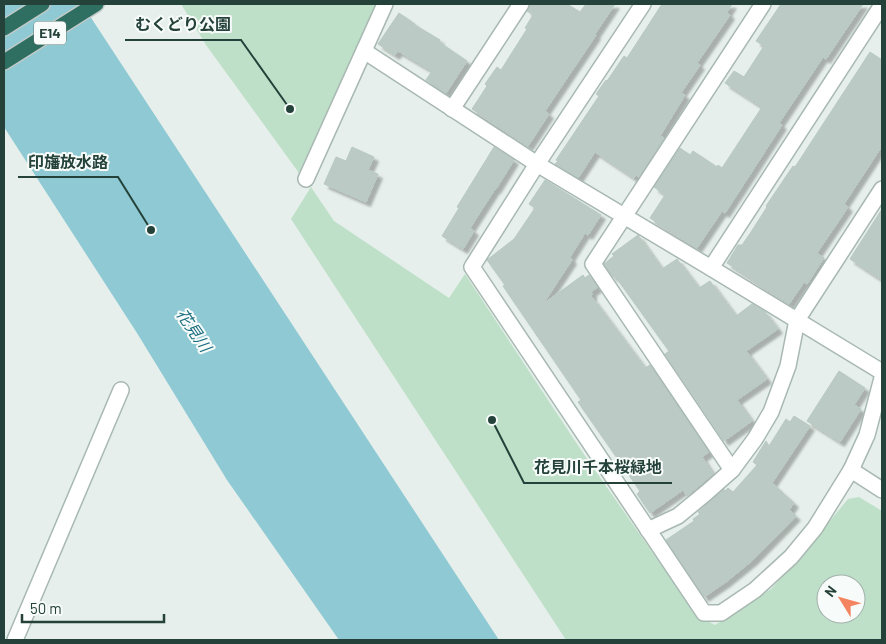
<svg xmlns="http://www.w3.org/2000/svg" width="886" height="644" font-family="Barlow,'Noto Sans JP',sans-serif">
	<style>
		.green { fill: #bfe0c8; fill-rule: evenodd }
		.water { fill: #8ec9d4 }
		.building { fill: #bbcac4; stroke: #b8c9c2; filter: url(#shadow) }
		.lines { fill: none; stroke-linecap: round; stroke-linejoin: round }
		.street-casing { stroke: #a8b8b2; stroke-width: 18 }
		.highway-casing { stroke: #c2cac8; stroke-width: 18 }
		.street { stroke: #fff; stroke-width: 15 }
		.highway { stroke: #2f6f62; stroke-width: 15 }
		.labels { text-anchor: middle; stroke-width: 4; stroke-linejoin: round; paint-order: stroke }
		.shield { fill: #f7fbf9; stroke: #637a73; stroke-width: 1 }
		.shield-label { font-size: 14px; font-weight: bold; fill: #24423a }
		.water-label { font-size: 16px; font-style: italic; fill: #1c6f80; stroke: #f7fbf9 }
		.leader { fill: none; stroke: #24423a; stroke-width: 2 }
		.callout-dot { fill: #24423a; stroke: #f7fbf9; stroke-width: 2 }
		.callout-label { font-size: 16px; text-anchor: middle; font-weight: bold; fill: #24423a; stroke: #f7fbf9; stroke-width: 4; stroke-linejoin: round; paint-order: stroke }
	</style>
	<defs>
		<filter id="shadow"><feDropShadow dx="4.5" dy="4.5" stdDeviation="1" flood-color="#0004"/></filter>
	</defs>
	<rect width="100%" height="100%" fill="#e6efeb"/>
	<g class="green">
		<polygon points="181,4 376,4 299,173 206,45"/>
		<path d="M311,187L334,221L449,298L465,274L583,453L696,615L715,625L771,589L801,556L848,499L859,497L882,511V640H566L291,219ZM826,584H856V614H826Z"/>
	</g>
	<polygon class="water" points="4,4 82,4 499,640 339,640 227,480 137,333 4,127"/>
	<g class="building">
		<polygon points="530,4 567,4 580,12 586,4 615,4 595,34 596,35 545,111 549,114 528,146 472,109 487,86 485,84 497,67 501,70 527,29 525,28 533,15 527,11"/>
		<polygon points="662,4 732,4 727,12 730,15 697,63 700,65 681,93 685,95 660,136 664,138 639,177 636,175 634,178 595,152 578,178 555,164 558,161 556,160 599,96 596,94 606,80 607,81 624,56 627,58"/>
		<polygon points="781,4 863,4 826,59 823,57 779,123 782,125 738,193 725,213 722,211 697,248 650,218 665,195 654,187 680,148 690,155 693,151 717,167 718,165 722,168 762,107 725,83 734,71 744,77 764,46 756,41"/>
		<polygon points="399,13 415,24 415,25 440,40 439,42 467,61 446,93 426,80 432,71 398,51 395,55 378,44"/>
		<polygon points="870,52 882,60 882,146 844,204 848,207 817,253 824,258 807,284 804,282 789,304 727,263 738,245 742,245 751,232 767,207 766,206 793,166 795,167"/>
		<polygon points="352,147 374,157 368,170 378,174 366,202 324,184 336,157 346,161"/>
		<polygon points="494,147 514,160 496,189 495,189 470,228 474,231 463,249 442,236 459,208 457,207"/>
		<polygon points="545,180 601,215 588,235 585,233 570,257 572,260 543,304 583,275 585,278 589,275 598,287 591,292 593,294 591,296 645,368 650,365 709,452 702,457 713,474 687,496 683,490 650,513 637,494 640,491 578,402 581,400 503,286 505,285 487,260 514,239 535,208 529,204"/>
		<polygon points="882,209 882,280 850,259"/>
		<polygon points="638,235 662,269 677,259 699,288 710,281 736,316 752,304 765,312 778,329 746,351 767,379 737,400 752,421 724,441 665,354 669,351 615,276 613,277 604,264 614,256 612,254"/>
		<polygon points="839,371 865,388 854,405 861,409 840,442 807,421"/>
		<polygon points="794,416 810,426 772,483 794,503 789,510 796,516 753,560 726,582 704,597 666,540 694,521 693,519 700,514 698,512 724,489 725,491 728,488 733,492 757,465 753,462 766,441 769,446 786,419 790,422"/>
	</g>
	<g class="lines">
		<g class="street-casing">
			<g id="street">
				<polyline points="643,4 537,164 472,267 704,613 721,613 755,590 791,557 815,528 851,470 867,435 882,378"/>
				<polyline points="364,51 537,164 711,268 882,372"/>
				<polyline points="452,109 521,4"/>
				<polyline points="306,179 385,4"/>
				<polyline points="711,268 882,5"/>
				<polyline points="732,470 593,264 763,4"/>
				<polyline points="851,470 882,490"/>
				<polyline points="648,530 678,516 706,493 732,470 755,439 771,412 788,366 797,320 882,189"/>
				<polyline points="15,640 121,390"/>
			</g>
		</g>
		<g class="highway-casing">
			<g id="highway">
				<polyline points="4,28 42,4"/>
				<polyline points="4,62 96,4"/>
			</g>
		</g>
		<use href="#street" class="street"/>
		<use href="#highway" class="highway"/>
	</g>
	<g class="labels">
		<rect class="shield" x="34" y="21.5" width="32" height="23" rx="4"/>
		<g class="shield-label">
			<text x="50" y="38">E14</text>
		</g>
		<g class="water-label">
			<text transform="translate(194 330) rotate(56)" y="6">花見川</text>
		</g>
	</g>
	<path class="leader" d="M290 109L241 40H125M151 230L118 177H18M492 420L524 483H672"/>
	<g class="callout-dot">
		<circle cx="290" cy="109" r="5"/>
		<circle cx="151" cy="230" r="5"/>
		<circle cx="492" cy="420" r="5"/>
	</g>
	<g class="callout-label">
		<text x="183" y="30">むくどり公園</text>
		<text x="68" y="168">印旛放水路</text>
		<text x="598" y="473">花見川千本桜緑地</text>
	</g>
	<rect width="886" height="644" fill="none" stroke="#24423a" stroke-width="10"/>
	<g transform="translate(841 599) rotate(307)"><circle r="24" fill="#f7fbf9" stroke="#a3b1ad"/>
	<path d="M0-4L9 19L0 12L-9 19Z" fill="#f4845f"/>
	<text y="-8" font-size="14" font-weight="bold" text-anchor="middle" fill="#24423a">N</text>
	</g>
	<path d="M22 614v8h142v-8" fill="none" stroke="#24423a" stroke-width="2.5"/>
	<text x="30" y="614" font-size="15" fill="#24423a" stroke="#f7fbf9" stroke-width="4" paint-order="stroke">50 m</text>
</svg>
